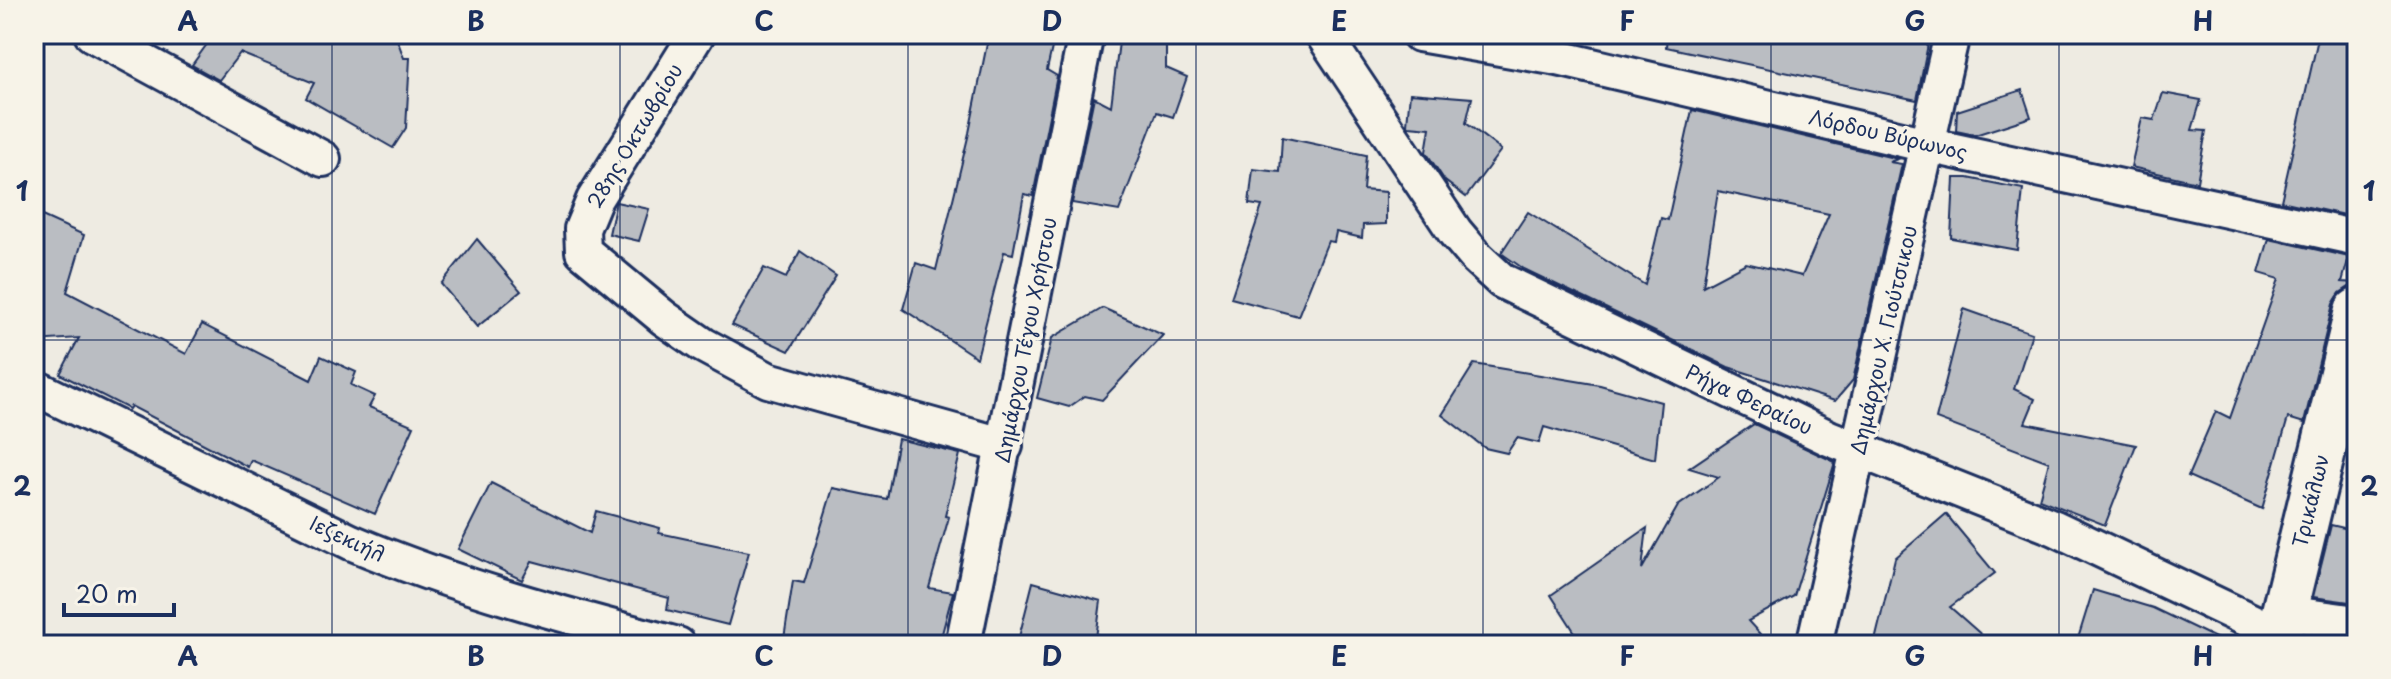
<svg xmlns="http://www.w3.org/2000/svg" width="2391" height="679" font-family="'Playpen Sans',sans-serif">
	<style>
		.building { fill: #babdc2; stroke: #1b2f5e; stroke-width: 2; fill-rule: evenodd }
		.lines { fill: none; stroke-linecap: round; stroke-linejoin: round }
		.street-casing { stroke: #1b2f5e; stroke-width: 40 }
		.secondary-casing { stroke: #1b2f5e; stroke-width: 50 }
		.street { stroke: #f7f3e8; stroke-width: 34 }
		.secondary { stroke: #f7f3e8; stroke-width: 44 }
		.grid { fill: none; stroke: #1b2f5e; stroke-width: 2; stroke-opacity: 0.55 }
		.labels { text-anchor: middle; stroke-width: 7; stroke-linejoin: round; paint-order: stroke }
		.street-label { font-size: 20px; fill: #1b2f5e; stroke: #f7f3e8 }
		.neatline { fill: none; stroke: #1b2f5e; stroke-width: 3 }
		.grid-label { font-size: 26px; text-anchor: middle; font-weight: bold; fill: #1b2f5e }
	</style>
	<rect width="100%" height="100%" fill="#eeebe2"/>
	<filter id="ink" filterUnits="userSpaceOnUse"><feTurbulence type="fractalNoise" baseFrequency=".0125" numOctaves="2"/><feDisplacementMap in="SourceGraphic" scale="16" xChannelSelector="R" yChannelSelector="G"/><feConvolveMatrix kernelMatrix="1 2 1 2 8 2 1 2 1" color-interpolation-filters="sRGB"/></filter>
	<g filter="url(#ink)">
		<g class="building">
			<polygon points="197,34 395,34 404,58 410,58 406,128 393,148 306,98 314,83 240,53 219,80 192,65 210,40"/>
			<polygon points="989,34 1055,34 1047,70 1057,76 1033,196 1024,194 1013,254 1004,252 977,358 903,309 916,263 936,270 969,133"/>
			<polygon points="1120,34 1166,34 1166,68 1187,77 1173,117 1157,112 1119,211 1072,203 1094,97 1111,106"/>
			<polygon points="1667,34 1930,34 1917,100 1666,47"/>
			<polygon points="2319,34 2357,34 2357,200 2353,217 2281,201"/>
			<polygon points="2022,90 2031,117 1975,135 1956,131 1957,111"/>
			<polygon points="1410,93 1472,98 1466,123 1501,150 1466,197 1445,181 1426,152 1430,128 1409,126 1407,124"/>
			<polygon points="2163,93 2201,100 2192,130 2206,131 2197,182 2131,167 2142,118 2154,120"/>
			<path d="M1692,110L1898,159L1889,162L1902,164L1853,380L1835,401L1728,367L1524,269L1501,253L1528,212L1645,285L1661,218L1668,220ZM1718,191L1829,214L1802,276L1746,263L1703,286Z"/>
			<polygon points="1282,137 1366,155 1363,190 1386,192 1386,224 1363,225 1362,238 1336,232 1334,242 1328,241 1298,316 1231,298 1262,206 1249,204 1253,169 1280,172"/>
			<polygon points="1954,178 1968,178 2023,189 2017,250 1951,238"/>
			<polygon points="616,202 649,209 639,241 609,234"/>
			<polygon points="42,216 84,235 67,292 186,354 202,324 311,380 321,356 356,372 351,385 375,396 369,407 414,426 375,514 251,460 248,467 131,406 129,409 60,374 79,338 34,341 34,238"/>
			<polygon points="477,239 521,291 477,327 441,284"/>
			<polygon points="2269,239 2349,257 2342,282 2357,283 2357,287 2349,287 2340,293 2333,304 2304,423 2288,418 2262,509 2188,476 2216,411 2230,418 2279,279 2259,273"/>
			<polygon points="800,251 836,276 789,351 732,325 764,268 786,278"/>
			<polygon points="1103,308 1163,335 1102,400 1085,396 1069,407 1037,398 1052,338"/>
			<polygon points="1964,309 2032,333 2014,389 2035,399 2025,423 2136,445 2105,525 2039,499 2049,462 1936,419"/>
			<polygon points="1474,364 1600,385 1661,402 1655,459 1544,427 1539,443 1517,438 1507,453 1485,448 1442,415"/>
			<polygon points="1754,424 1835,462 1794,596 1748,621 1770,645 1583,645 1551,595 1647,528 1642,569 1678,506 1719,477 1689,468"/>
			<polygon points="898,439 960,454 945,516 949,517 929,588 953,592 939,645 783,645 793,581 804,583 833,488 887,499"/>
			<polygon points="491,483 590,533 596,511 660,528 659,533 749,552 728,625 667,610 669,598 532,561 522,580 458,549"/>
			<polygon points="1946,514 1995,573 1950,607 1993,645 1874,645 1895,558"/>
			<polygon points="2331,525 2357,531 2357,603 2313,597"/>
			<polygon points="1033,582 1101,601 1095,645 1017,645"/>
			<polygon points="2093,590 2153,608 2230,645 2076,645"/>
			<polygon points="2304,636 2357,643 2357,645 2302,645"/>
		</g>
		<g class="lines">
			<g class="street-casing">
				<g id="street">
					<polyline points="92,34 323,159"/>
					<polyline points="697,34 594,200 582,229 583,251 664,318 703,345 768,380 1005,446"/>
					<polyline points="1323,34 1455,232 1477,258 1502,281 1829,438 2055,528 2278,634"/>
					<polyline points="1419,34 1558,58 1927,145 2357,238"/>
					<path d="M34,387L351,542C457,587 567,616 678,645"/>
					<polyline points="2284,613 2357,623"/>
					<polyline points="963,645 1086,34"/>
					<polyline points="1814,645 1952,34"/>
				</g>
			</g>
			<g class="secondary-casing">
				<polyline id="secondary" points="2276,645 2357,311"/>
			</g>
			<use href="#street" class="street"/>
			<use href="#secondary" class="secondary"/>
		</g>
	</g>
	<path class="grid" d="M332,34V645M620,34V645M908,34V645M1196,34V645M1483,34V645M1771,34V645M2059,34V645M34,340H2357"/>
	<g class="labels">
		<g class="street-label">
			<text transform="translate(1888 135) rotate(13)" y="7">Λόρδου Βύρωνος</text>
			<text transform="translate(635 136) rotate(-59)" y="7">28ης Οκτωβρίου</text>
			<text transform="translate(1026 340) rotate(-79)" y="7">Δημάρχου Τέγου Χρήστου</text>
			<text transform="translate(1884 340) rotate(-77)" y="7">Δημάρχου Χ. Γιούτσικου</text>
			<text transform="translate(1749 400) rotate(25)" y="7">Ρήγα Φεραίου</text>
			<text transform="translate(2311 501) rotate(-76)" y="7">Τρικάλων</text>
			<text transform="translate(347 539) rotate(25)" y="7">Ιεζεκιήλ</text>
		</g>
	</g>
	<rect width="2391" height="679" fill="none" stroke="#f7f3e8" stroke-width="88"/>
	<path d="M64 603v12h110v-12" fill="none" stroke="#1b2f5e" stroke-width="4"/>
	<text x="76" y="603" font-size="24" fill="#1b2f5e" stroke="#f7f3e8" stroke-width="6" paint-order="stroke">20 m</text>
	<rect x="44" y="44" width="2303" height="591" class="neatline"/>
	<g class="grid-label">
		<text x="188" y="31">A</text>
		<text x="476" y="31">B</text>
		<text x="764" y="31">C</text>
		<text x="1052" y="31">D</text>
		<text x="1339" y="31">E</text>
		<text x="1627" y="31">F</text>
		<text x="1915" y="31">G</text>
		<text x="2203" y="31">H</text>
		<text x="22" y="201">1</text>
		<text x="2369" y="201">1</text>
		<text x="22" y="496">2</text>
		<text x="2369" y="496">2</text>
		<text x="188" y="666">A</text>
		<text x="476" y="666">B</text>
		<text x="764" y="666">C</text>
		<text x="1052" y="666">D</text>
		<text x="1339" y="666">E</text>
		<text x="1627" y="666">F</text>
		<text x="1915" y="666">G</text>
		<text x="2203" y="666">H</text>
	</g>
</svg>
